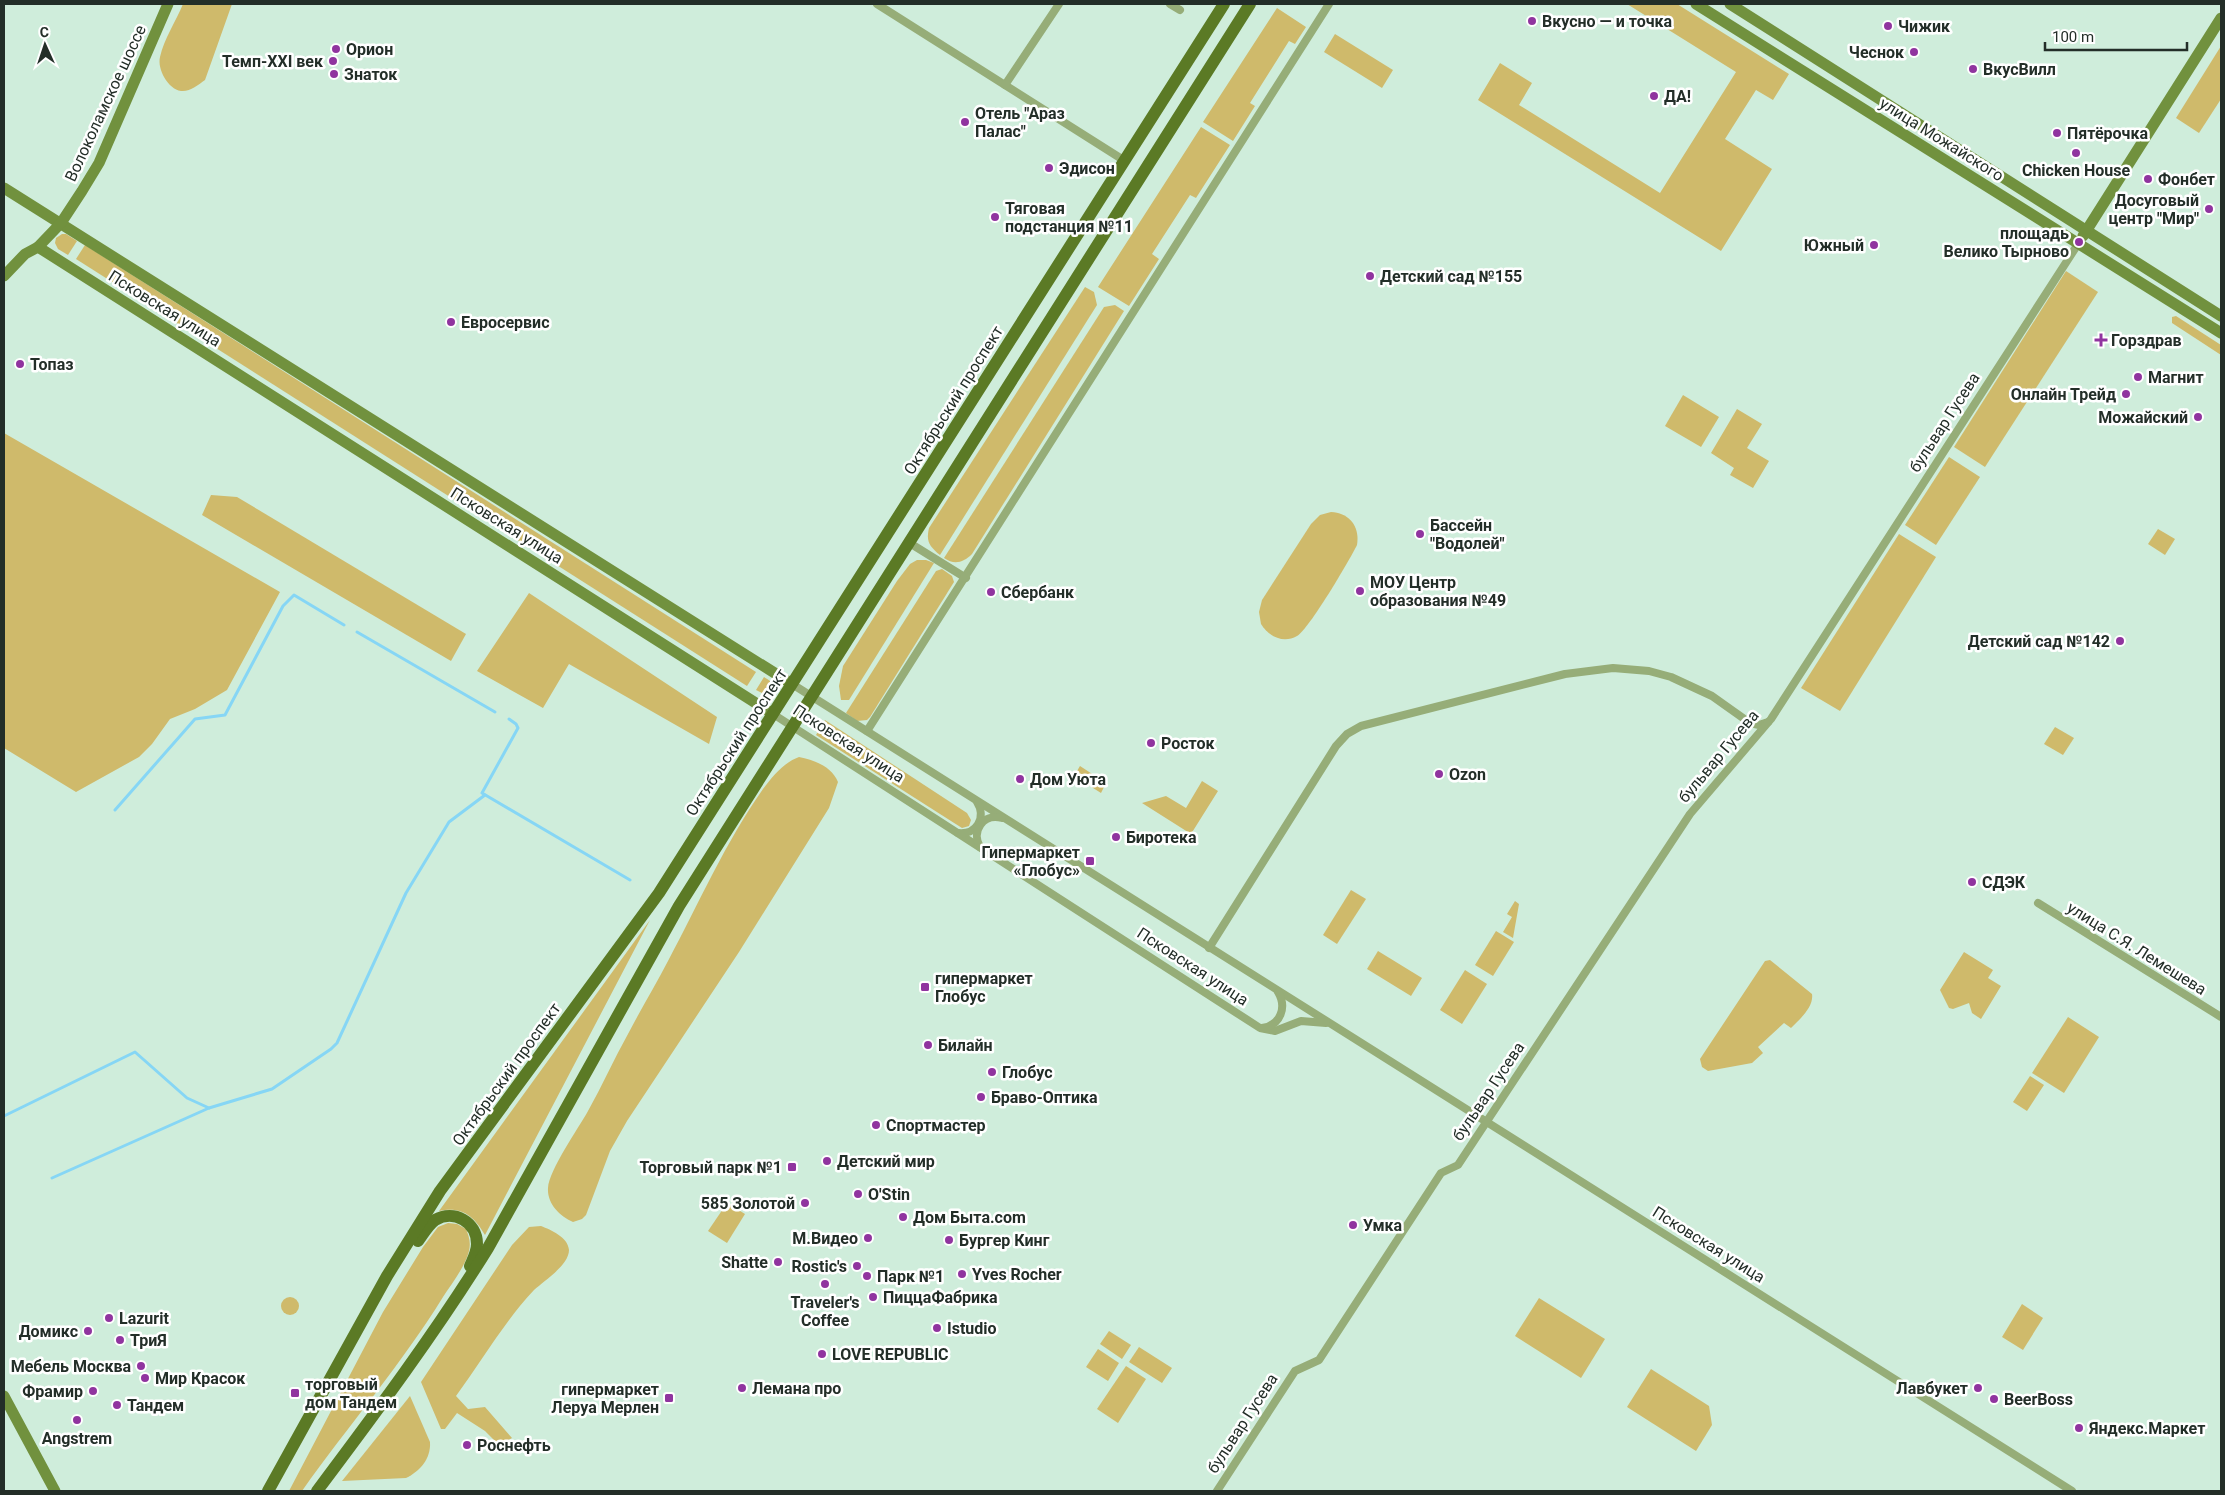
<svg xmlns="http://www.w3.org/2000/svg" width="2225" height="1495" font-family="Roboto,sans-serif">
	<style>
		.green { fill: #cfba6b }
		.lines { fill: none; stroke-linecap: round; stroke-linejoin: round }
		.stream { stroke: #86d6f5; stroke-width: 3 }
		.street { stroke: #96ad78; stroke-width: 8 }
		.secondary { stroke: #71913e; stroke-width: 11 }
		.primary { stroke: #5b7a25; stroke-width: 12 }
		.poi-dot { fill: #90349f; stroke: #fff; stroke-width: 2 }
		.labels { text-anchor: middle; stroke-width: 5; stroke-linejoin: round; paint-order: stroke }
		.poi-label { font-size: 16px; font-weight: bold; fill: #232e28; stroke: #fff; text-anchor: start }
		.street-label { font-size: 16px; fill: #232e28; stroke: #fff }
	</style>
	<rect width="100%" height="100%" fill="#cfeddb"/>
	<g class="green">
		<path d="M183,4H232L205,80C198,85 190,92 181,91C168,89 157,69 160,57C164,39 176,21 183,4Z"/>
		<polygon points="1627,4 1677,4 1789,74 1773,100 1756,90 1725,139 1772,169 1721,251 1478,100 1500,63 1532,83 1519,105 1660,193 1736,72"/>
		<polygon points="1277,8 1306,27 1295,44 1289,41 1250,103 1255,106 1233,141 1203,122"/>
		<polygon points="1335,34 1393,70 1382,88 1324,52"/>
		<polygon points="2221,46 2221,99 2199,133 2176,118"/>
		<polygon points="1201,127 1230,145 1196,198 1190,195 1152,254 1159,259 1129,306 1098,287"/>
		<polygon points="62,234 66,234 77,241 68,255 58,249 55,243 56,238"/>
		<polygon points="85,245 756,672 747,686 76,259"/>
		<polygon points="2066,271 2098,292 1985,467 1954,447"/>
		<path d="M1085,287L1094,292L1097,305L940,555C929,546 926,541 929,528Z"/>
		<path d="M1115,305L1124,311L972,554C963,563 954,565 944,558L1104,307Z"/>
		<polygon points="2176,316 2221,345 2221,355 2172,323 2172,317"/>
		<polygon points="1683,395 1719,417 1701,447 1665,426"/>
		<polygon points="1737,409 1762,424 1747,448 1769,461 1753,488 1730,475 1734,468 1711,453"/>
		<polygon points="4,433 280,592 227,690 195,709 170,719 152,744 139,757 76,792 4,748"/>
		<polygon points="1949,457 1980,477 1936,545 1905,525"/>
		<polygon points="211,495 237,497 466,634 451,661 202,515"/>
		<path d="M1331,512C1350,513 1360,527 1357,545C1349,561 1309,629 1297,636C1283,644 1268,636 1261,624L1259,612L1262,600L1311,524L1320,515Z"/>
		<polygon points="2158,529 2175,539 2165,555 2148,544"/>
		<polygon points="1899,534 1936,557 1840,711 1801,688"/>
		<polygon points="917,560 926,560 934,563 849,700 841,700 839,686 843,666 897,581 910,564"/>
		<polygon points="942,569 952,576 954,582 870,717 867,720 857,721 846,713 936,571"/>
		<polygon points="529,593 717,717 709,744 569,664 543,708 477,671"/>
		<path d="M764,677C770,681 777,684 773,693L768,696L756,690Z"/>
		<polygon points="825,720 967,813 971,820 969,826 962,828 816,735"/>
		<polygon points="2055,727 2074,738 2063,755 2044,744"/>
		<path d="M799,757C815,760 832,767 838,782L829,808L739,952L627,1121L610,1151L586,1215L582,1219L573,1222C559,1216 547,1203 548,1188C549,1170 578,1129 588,1111C602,1086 614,1059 628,1034C641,1009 655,986 668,961C699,903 725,843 763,789C773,776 783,763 799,757Z"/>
		<polygon points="1080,766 1106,783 1101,793 1074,776"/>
		<polygon points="1202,781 1218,791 1191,834 1142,803 1166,796 1186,808"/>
		<polygon points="1351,890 1366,899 1337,944 1323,935"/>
		<polygon points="1515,901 1519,904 1513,938 1503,932 1512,917 1507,914"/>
		<path d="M650,920L485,1235C474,1216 462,1206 439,1211Z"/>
		<polygon points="1496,931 1514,942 1493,976 1475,965"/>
		<polygon points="1378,951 1422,978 1411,996 1367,969"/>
		<polygon points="1964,952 1993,970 1988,978 2001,986 1981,1019 1972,1013 1969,1003 1953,1009 1949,1008 1940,990"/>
		<path d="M1770,960L1812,994C1814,1007 1800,1019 1791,1028L1784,1023L1758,1047L1763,1053L1752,1063L1708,1071L1702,1067L1700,1059L1765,961Z"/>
		<polygon points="1465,970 1487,984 1462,1024 1440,1010"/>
		<polygon points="2068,1017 2099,1037 2064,1093 2032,1073"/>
		<polygon points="2030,1076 2044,1085 2027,1111 2013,1102"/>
		<polygon points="727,1203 745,1214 727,1243 708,1231"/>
		<path d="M448,1223L457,1224L466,1229C469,1237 471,1242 469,1251C465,1267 452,1283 443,1297C401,1365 348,1426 302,1491H289L383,1312L423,1247L438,1227Z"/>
		<path d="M541,1226C551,1230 568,1237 569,1250C569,1265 544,1281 534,1290C504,1322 482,1361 456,1396L468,1409L485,1407L512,1438L499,1445L485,1431L457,1413L445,1429H441L421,1382L512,1245L529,1227Z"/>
		<circle cx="290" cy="1306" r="9"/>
		<polygon points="1539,1298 1605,1339 1581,1378 1515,1336"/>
		<polygon points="2022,1304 2043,1318 2023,1350 2002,1337"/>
		<polygon points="1109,1331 1131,1345 1122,1359 1100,1344"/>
		<polygon points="1139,1347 1172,1368 1162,1383 1129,1362"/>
		<polygon points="1098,1349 1119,1363 1108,1381 1086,1367"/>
		<polygon points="1126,1366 1146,1379 1118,1423 1097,1409"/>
		<polygon points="1651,1369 1709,1406 1712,1425 1696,1451 1627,1407"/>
		<path d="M410,1396L430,1442C431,1459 420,1471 406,1478L342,1481Z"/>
	</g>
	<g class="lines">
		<g class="stream">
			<polyline points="357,632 495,712"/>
			<polyline points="509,719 516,724 518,728 482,793 630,880"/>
			<polyline points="115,810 195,719 225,715 283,606 294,595 344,625"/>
			<polyline points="4,1116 135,1052 187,1098 209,1108"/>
			<polyline points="52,1178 209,1108 272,1089 331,1049 337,1043 406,893 449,822 485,795"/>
		</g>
		<g class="street">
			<polyline points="877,4 1125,161"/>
			<polyline points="1170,4 1180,10"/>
			<polyline points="1005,85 1059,4"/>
			<polyline points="908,542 966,578"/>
			<polyline points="792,684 2072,1491"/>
			<polyline points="773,714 1260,1028 1275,1031 1301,1021 1326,1023"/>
			<polyline points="867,731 1329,4"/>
			<path d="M958,833C976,835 987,818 977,802"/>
			<path d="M980,847C971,831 983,813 1002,818"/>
			<polyline points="2038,903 2221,1017"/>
			<polyline points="1209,948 1336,746 1347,734 1361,726 1565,674 1613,668 1649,671 1671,677 1712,696 1750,723 1759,725 1768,722"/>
			<path d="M1262,1028C1281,1025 1287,1007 1278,992"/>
			<polyline points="1217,1491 1295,1371 1319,1360 1441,1173 1458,1165 1690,814 1771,719 2078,244"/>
		</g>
		<g class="secondary">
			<polyline points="1696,4 2221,333"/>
			<polyline points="1730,4 2221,316"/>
			<polyline points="4,188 792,684"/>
			<polyline points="2083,236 2221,18"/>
			<polyline points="38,247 773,714"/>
			<polyline points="4,276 25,254 38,247 61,223 82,191 99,163 168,4"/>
			<polyline points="4,1396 55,1491"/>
		</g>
		<g class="primary">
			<path d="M418,1241C423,1234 428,1225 435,1220C454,1209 477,1222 477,1244C477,1252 473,1259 470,1266"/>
			<polyline points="268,1491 387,1276 440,1191 659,893 1224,4"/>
			<path d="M317,1491C377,1411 436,1332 488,1248L679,906L1250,4"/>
		</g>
	</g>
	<g class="poi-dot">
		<circle cx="1532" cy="21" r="5"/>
		<circle cx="1888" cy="26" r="5"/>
		<circle cx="336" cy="49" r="5"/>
		<circle cx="1914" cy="52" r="5"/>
		<circle cx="333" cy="61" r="5"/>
		<circle cx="1973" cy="69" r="5"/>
		<circle cx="334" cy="74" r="5"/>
		<circle cx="1654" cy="96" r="5"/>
		<circle cx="965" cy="122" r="5"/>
		<circle cx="2057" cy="133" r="5"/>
		<circle cx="2076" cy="153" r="5"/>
		<circle cx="1049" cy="168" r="5"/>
		<circle cx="2148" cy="179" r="5"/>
		<circle cx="2209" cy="209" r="5"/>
		<circle cx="995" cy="217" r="5"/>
		<circle cx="2079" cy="242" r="5"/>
		<circle cx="1874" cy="245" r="5"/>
		<circle cx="1370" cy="276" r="5"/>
		<circle cx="451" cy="322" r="5"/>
		<path d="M2098.5 332.5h5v5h5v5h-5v5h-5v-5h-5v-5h5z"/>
		<circle cx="20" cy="364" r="5"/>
		<circle cx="2138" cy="377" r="5"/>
		<circle cx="2126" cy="394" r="5"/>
		<circle cx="2198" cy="417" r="5"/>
		<circle cx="1420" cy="534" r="5"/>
		<circle cx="1360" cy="591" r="5"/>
		<circle cx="991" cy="592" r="5"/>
		<circle cx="2120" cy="641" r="5"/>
		<circle cx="1151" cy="743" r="5"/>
		<circle cx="1439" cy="774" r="5"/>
		<circle cx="1020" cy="779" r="5"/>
		<circle cx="1116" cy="837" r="5"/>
		<rect x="1085" y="856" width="10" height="10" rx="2.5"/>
		<circle cx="1972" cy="882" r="5"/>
		<rect x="920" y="982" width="10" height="10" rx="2.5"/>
		<circle cx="928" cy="1045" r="5"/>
		<circle cx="992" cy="1072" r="5"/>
		<circle cx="981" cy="1097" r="5"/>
		<circle cx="876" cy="1125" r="5"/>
		<circle cx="827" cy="1161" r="5"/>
		<rect x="787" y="1162" width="10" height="10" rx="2.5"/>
		<circle cx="858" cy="1194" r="5"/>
		<circle cx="805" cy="1203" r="5"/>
		<circle cx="903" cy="1217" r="5"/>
		<circle cx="1353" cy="1225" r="5"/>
		<circle cx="868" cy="1238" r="5"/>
		<circle cx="949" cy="1240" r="5"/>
		<circle cx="778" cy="1262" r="5"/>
		<circle cx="857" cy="1266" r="5"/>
		<circle cx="962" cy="1274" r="5"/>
		<circle cx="867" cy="1276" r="5"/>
		<circle cx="825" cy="1284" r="5"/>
		<circle cx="873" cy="1297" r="5"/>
		<circle cx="109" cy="1318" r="5"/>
		<circle cx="937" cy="1328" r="5"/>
		<circle cx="88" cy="1331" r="5"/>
		<circle cx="120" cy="1340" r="5"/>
		<circle cx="822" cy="1354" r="5"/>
		<circle cx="141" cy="1366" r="5"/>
		<circle cx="145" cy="1378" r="5"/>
		<circle cx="742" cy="1388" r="5"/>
		<circle cx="1978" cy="1388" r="5"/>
		<circle cx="93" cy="1391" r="5"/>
		<rect x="290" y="1388" width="10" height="10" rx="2.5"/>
		<rect x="664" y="1393" width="10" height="10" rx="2.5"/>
		<circle cx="1994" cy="1399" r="5"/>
		<circle cx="117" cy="1405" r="5"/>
		<circle cx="77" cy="1420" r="5"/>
		<circle cx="2079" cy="1428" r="5"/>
		<circle cx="467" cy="1445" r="5"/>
	</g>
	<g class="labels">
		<g class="poi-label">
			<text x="1542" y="27">Вкусно — и точка</text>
			<text x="1898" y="32">Чижик</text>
			<text x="346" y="55">Орион</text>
			<text x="1904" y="58" text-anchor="end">Чеснок</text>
			<text x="323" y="67" text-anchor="end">Темп-XXI век</text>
			<text x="1983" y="75">ВкусВилл</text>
			<text x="344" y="80">Знаток</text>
			<text x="1664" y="102">ДА!</text>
			<text x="975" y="119">Отель "Араз<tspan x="975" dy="18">Палас"</tspan></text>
			<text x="2067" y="139">Пятёрочка</text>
			<text x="1059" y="174">Эдисон</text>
			<text x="2076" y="176" text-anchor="middle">Chicken House</text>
			<text x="2158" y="185">Фонбет</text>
			<text x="2199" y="206" text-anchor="end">Досуговый<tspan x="2199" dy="18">центр "Мир"</tspan></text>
			<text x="1005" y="214">Тяговая<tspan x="1005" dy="18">подстанция №11</tspan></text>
			<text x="2069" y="239" text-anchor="end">площадь<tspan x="2069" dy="18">Велико Тырново</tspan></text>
			<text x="1864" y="251" text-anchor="end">Южный</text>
			<text x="1380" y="282">Детский сад №155</text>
			<text x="461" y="328">Евросервис</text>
			<text x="2111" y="346">Горздрав</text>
			<text x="30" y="370">Топаз</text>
			<text x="2148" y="383">Магнит</text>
			<text x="2116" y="400" text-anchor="end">Онлайн Трейд</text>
			<text x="2188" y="423" text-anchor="end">Можайский</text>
			<text x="1430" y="531">Бассейн<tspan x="1430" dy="18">"Водолей"</tspan></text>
			<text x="1370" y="588">МОУ Центр<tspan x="1370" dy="18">образования №49</tspan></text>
			<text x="1001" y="598">Сбербанк</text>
			<text x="2110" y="647" text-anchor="end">Детский сад №142</text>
			<text x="1161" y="749">Росток</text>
			<text x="1449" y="780">Ozon</text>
			<text x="1030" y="785">Дом Уюта</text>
			<text x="1126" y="843">Биротека</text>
			<text x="1080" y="858" text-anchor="end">Гипермаркет<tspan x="1080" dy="18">«Глобус»</tspan></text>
			<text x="1982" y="888">СДЭК</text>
			<text x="935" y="984">гипермаркет<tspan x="935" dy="18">Глобус</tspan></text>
			<text x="938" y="1051">Билайн</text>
			<text x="1002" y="1078">Глобус</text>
			<text x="991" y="1103">Браво-Оптика</text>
			<text x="886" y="1131">Спортмастер</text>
			<text x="837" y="1167">Детский мир</text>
			<text x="782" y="1173" text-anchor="end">Торговый парк №1</text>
			<text x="868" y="1200">O'Stin</text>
			<text x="795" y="1209" text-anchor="end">585 Золотой</text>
			<text x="913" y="1223">Дом Быта.com</text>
			<text x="1363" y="1231">Умка</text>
			<text x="858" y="1244" text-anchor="end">М.Видео</text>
			<text x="959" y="1246">Бургер Кинг</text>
			<text x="768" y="1268" text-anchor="end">Shatte</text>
			<text x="847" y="1272" text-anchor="end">Rostic's</text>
			<text x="972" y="1280">Yves Rocher</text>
			<text x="877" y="1282">Парк №1</text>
			<text x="883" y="1303">ПиццаФабрика</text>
			<text x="825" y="1308" text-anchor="middle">Traveler's<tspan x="825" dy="18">Coffee</tspan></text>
			<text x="119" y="1324">Lazurit</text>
			<text x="947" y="1334">Istudio</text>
			<text x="78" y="1337" text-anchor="end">Домикс</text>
			<text x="130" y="1346">ТриЯ</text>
			<text x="832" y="1360">LOVE REPUBLIC</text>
			<text x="131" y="1372" text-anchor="end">Мебель Москва</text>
			<text x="155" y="1384">Мир Красок</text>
			<text x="305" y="1390">торговый<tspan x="305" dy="18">дом Тандем</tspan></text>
			<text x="752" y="1394">Лемана про</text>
			<text x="1968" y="1394" text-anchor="end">Лавбукет</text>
			<text x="659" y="1395" text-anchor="end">гипермаркет<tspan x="659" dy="18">Леруа Мерлен</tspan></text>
			<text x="83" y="1397" text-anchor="end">Фрамир</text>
			<text x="2004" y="1405">BeerBoss</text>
			<text x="127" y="1411">Тандем</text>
			<text x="2089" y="1434">Яндекс.Маркет</text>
			<text x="77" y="1444" text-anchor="middle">Angstrem</text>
			<text x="477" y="1451">Роснефть</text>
		</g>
		<g class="street-label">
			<text transform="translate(105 103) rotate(-65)" y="6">Волоколамское шоссе</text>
			<text transform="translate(1942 139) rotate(32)" y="6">улица Можайского</text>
			<text transform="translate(165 308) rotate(32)" y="6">Псковская улица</text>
			<text transform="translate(953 400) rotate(-58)" y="6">Октябрьский проспект</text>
			<text transform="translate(1944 422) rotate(-57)" y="6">бульвар Гусева</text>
			<text transform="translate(507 525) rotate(32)" y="6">Псковская улица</text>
			<text transform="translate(736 742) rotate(-57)" y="6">Октябрьский проспект</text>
			<text transform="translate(849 743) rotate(33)" y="6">Псковская улица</text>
			<text transform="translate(1718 756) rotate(-50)" y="6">бульвар Гусева</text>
			<text transform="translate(2137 948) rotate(32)" y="6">улица С.Я. Лемешева</text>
			<text transform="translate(1193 966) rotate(33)" y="6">Псковская улица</text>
			<text transform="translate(506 1074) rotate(-54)" y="6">Октябрьский проспект</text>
			<text transform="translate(1488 1091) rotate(-56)" y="6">бульвар Гусева</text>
			<text transform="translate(1709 1244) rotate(32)" y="6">Псковская улица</text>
			<text transform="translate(1242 1423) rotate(-57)" y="6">бульвар Гусева</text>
		</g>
	</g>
	<rect width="2225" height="1495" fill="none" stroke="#232e28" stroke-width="10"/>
	<g transform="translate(45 45) rotate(357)" stroke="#ffffff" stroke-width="4" paint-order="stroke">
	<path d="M0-4L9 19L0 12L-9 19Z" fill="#232e28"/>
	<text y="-8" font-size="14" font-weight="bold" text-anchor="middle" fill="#232e28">С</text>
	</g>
	<path d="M2045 42v8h142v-8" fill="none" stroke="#232e28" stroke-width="2.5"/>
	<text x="2052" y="42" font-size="15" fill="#232e28" stroke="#ffffff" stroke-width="4" paint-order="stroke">100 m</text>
</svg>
